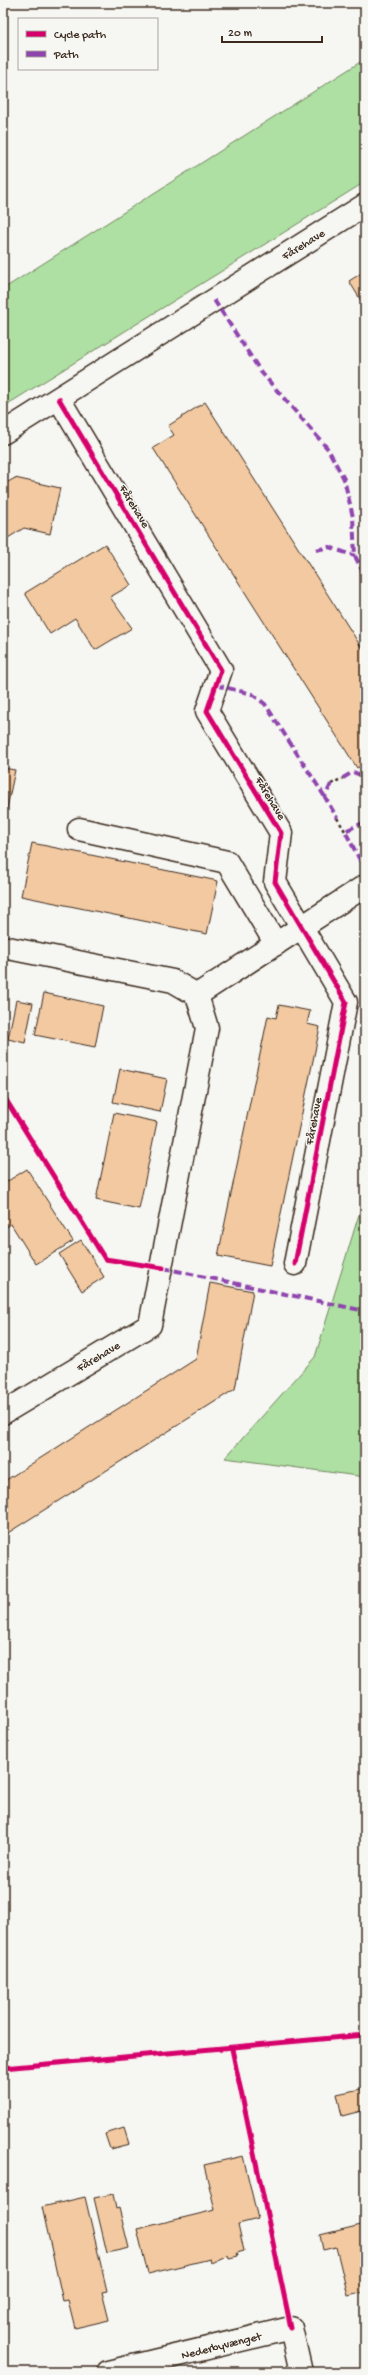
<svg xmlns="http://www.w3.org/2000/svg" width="368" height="2375" font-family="'Gochi Hand',sans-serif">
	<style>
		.green { fill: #ade0a2; stroke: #748560 }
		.building { fill: #f2c9a1; stroke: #3b2a1e }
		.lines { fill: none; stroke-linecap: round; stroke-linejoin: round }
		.minor-casing { stroke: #3b2a1e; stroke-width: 25 }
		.path { stroke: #3b2a1e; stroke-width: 2.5; stroke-dasharray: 3 3; stroke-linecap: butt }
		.minor { stroke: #f6f6f2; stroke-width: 22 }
		.quiet { stroke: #8e44ad; stroke-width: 4; stroke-dasharray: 8 4; stroke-linecap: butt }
		.cycleway-casing { stroke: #f6f6f2; stroke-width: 8 }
		.cycleway { stroke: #d6006c; stroke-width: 5 }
		.labels { text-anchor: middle; stroke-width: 3; stroke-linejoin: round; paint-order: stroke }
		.street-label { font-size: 12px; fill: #3b2a1e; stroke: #f6f6f2 }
	</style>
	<rect width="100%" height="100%" fill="#f6f6f2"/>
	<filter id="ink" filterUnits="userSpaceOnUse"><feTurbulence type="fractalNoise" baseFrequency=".025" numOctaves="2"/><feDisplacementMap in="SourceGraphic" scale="8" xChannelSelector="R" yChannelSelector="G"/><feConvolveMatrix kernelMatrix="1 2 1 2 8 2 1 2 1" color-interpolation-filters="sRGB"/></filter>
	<g filter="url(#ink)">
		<g class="green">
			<polygon points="365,59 365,182 3,407 3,289"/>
			<polygon points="365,1195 365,1477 225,1458 315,1357"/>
		</g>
		<g class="building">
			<polygon points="365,271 365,307 349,281"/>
			<polygon points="205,402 365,653 365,763 357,768 153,448 174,435 168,426"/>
			<polygon points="15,478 60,488 50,534 24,528 3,541 3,485"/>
			<polygon points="105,544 131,585 110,597 132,628 95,650 75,618 50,634 25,593"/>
			<polygon points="3,768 15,770 3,827"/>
			<polygon points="32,843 218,881 207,934 21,896"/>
			<polygon points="44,993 103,1006 95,1047 35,1035"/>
			<polygon points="16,1000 33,1003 25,1043 8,1039"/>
			<polygon points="279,1005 310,1011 307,1024 320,1027 270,1266 218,1256 268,1016 276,1018"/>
			<polygon points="120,1069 167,1079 160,1112 113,1102"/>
			<polygon points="114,1113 157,1122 139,1209 96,1200"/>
			<polygon points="27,1169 73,1241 36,1264 11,1224 3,1229 3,1184"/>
			<polygon points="81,1240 104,1277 82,1291 59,1254"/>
			<polygon points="210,1283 253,1291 235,1389 3,1536 3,1482 196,1359"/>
			<polygon points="365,2088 365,2110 342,2116 337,2094"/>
			<polygon points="124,2128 129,2144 110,2149 105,2134"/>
			<polygon points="243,2156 258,2219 238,2224 244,2251 237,2253 238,2256 229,2258 228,2255 211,2263 210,2259 148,2274 137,2229 215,2210 204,2165"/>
			<polygon points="113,2194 116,2209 119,2208 129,2248 107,2253 94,2198"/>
			<polygon points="85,2197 107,2291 102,2292 109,2320 75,2328 68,2300 63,2301 42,2207"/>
			<polygon points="361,2225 365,2240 365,2292 348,2296 336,2247 323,2250 320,2235"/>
		</g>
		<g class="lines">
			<g class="minor-casing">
				<g id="minor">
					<polyline points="59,399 221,670 207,711 281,833 275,882 346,1002 295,1264"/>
					<polyline points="3,433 365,205"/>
					<polyline points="79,829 227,862 276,944"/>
					<polyline points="3,947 173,981 197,995 207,1028 150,1325 3,1413"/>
					<polyline points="197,995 365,886"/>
					<polyline points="108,2372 291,2328 301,2372"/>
				</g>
			</g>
			<g class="path">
				<polyline points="331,784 343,778"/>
				<polyline points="337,818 345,831"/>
			</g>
			<use href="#minor" class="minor"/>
			<g class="quiet">
				<polyline points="214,300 261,372 328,449 344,479 353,517 355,556 362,570 365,587"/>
				<polyline points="316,550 329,547 355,556"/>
				<polyline points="216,685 252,694 265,704 325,797"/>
				<polyline points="343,778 353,772 365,777"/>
				<polyline points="331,784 325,797 337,818"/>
				<polyline points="365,822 345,831 365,870"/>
				<polyline points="163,1268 365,1311"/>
			</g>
			<g class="cycleway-casing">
				<g id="cycleway">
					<polyline points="59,399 221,670 207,711 281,833 275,882 346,1002 295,1264"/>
					<polyline points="3,1095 105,1259 163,1268"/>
					<polyline points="232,2049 291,2328"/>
					<polyline points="3,2068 365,2035"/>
				</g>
			</g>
			<use href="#cycleway" class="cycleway"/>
		</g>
	</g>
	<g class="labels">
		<g class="street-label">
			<text transform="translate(303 244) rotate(-32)" y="4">Fårehave</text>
			<text transform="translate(135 506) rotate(59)" y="4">Fårehave</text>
			<text transform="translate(271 798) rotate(59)" y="4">Fårehave</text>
			<text transform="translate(313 1121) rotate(-79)" y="4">Fårehave</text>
			<text transform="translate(98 1356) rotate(-31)" y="4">Fårehave</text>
			<text transform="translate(221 2345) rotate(-14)" y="4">Nederbyvænget</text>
		</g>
	</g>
	<rect width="368" height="2375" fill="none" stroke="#f6f6f2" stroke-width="16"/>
	<rect x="8" y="8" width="352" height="2359" fill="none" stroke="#3b2a1e" stroke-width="1.5" filter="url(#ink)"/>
	<rect x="18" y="18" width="140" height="52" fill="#f6f6f2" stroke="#aba49d"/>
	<rect x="26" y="31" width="20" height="6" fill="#d6006c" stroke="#aba49d"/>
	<text x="54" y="38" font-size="12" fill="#3b2a1e">Cycle path</text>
	<rect x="26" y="51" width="20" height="6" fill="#8e44ad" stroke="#aba49d"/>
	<text x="54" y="58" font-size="12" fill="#3b2a1e">Path</text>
	<path d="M222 36v6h100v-6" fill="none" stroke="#3b2a1e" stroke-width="2"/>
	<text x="228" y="36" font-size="12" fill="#3b2a1e" stroke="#f6f6f2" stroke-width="3" paint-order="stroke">20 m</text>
</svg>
